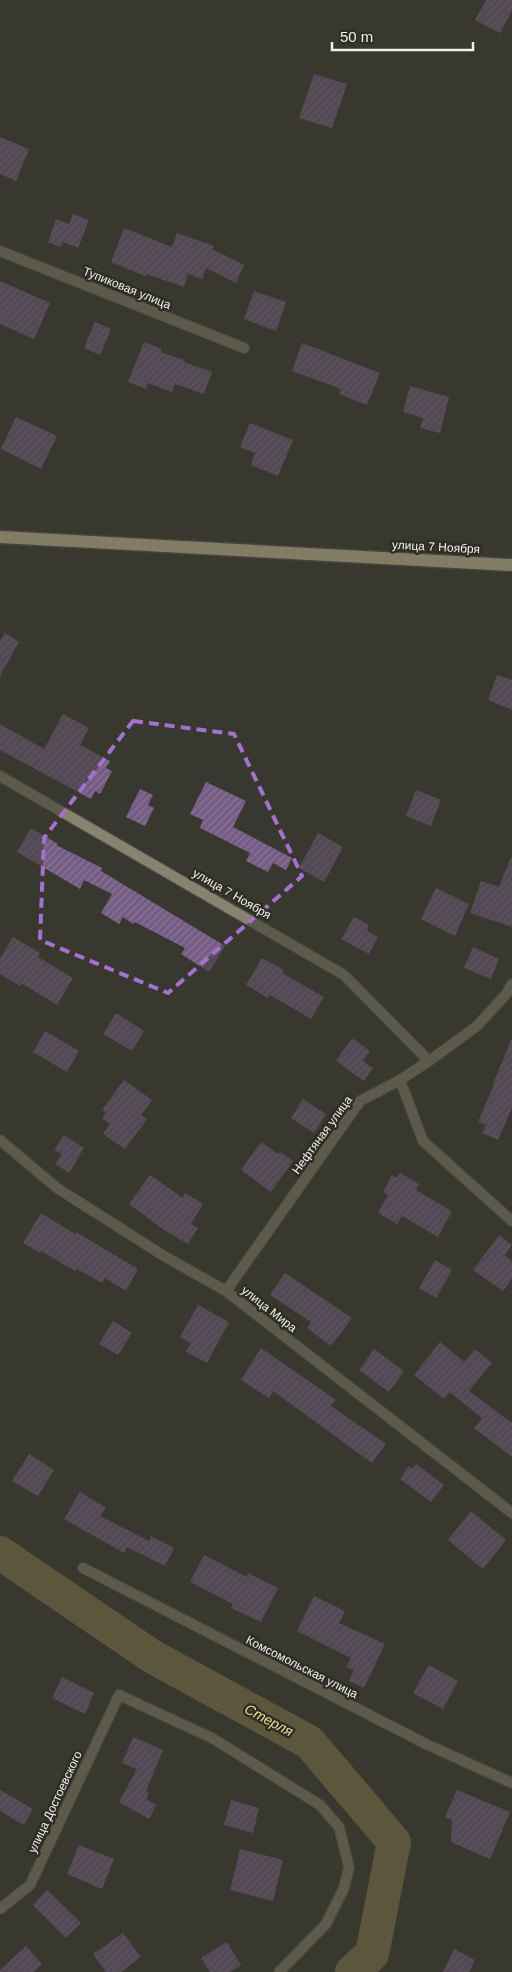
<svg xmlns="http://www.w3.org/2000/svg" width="512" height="1972" font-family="Helvetica,sans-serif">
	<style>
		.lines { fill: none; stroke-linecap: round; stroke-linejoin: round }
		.river { stroke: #887c4c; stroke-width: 34 }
		.building { fill: url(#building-hatch) }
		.street-casing { stroke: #56554e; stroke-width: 12 }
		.primary-casing { stroke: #56554e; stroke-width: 15 }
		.street { stroke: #88836e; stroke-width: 10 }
		.primary { stroke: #d9cea3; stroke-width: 12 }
		.marked { fill: none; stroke: #a471ce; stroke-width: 4; stroke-dasharray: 10 6; stroke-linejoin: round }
		.labels { text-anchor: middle; stroke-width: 5; stroke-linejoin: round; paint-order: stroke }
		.street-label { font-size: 12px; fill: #f1f0eb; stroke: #2f2d26 }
		.water-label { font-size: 14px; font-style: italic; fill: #f1de91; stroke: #2f2d26 }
	</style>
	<defs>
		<pattern id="building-hatch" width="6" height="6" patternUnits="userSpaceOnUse" patternTransform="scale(1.25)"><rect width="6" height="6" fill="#755c84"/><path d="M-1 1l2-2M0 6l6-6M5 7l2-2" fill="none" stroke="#897496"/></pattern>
	</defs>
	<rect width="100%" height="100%" fill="#393830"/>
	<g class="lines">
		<polyline class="river" points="0,1553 153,1657 309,1742 394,1842 372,1954 352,1972"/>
	</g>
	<g class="building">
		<polygon points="486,0 512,0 512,11 500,33 475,20"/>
		<polygon points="314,74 347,84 332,128 299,118"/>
		<polygon points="0,137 29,149 16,181 0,174"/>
		<polygon points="73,214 89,220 78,248 63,242 61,247 48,242 56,219 69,224"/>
		<polygon points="124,228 172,247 177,233 214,246 212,249 244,265 236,283 206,268 202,279 188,274 184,287 146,274 145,276 111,262"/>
		<polygon points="0,281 50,303 34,339 0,324"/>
		<polygon points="254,291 286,302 276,331 244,319"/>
		<polygon points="95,322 111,329 100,355 84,348"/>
		<polygon points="144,342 162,349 161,352 184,360 184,362 212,372 204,394 175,384 172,392 148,383 146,389 128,382"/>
		<polygon points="302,343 380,373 367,405 339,394 341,389 292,371"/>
		<polygon points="410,386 449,397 440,433 420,428 423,418 403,412"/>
		<polygon points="16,417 57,436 41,469 1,449"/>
		<polygon points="250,423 293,440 278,476 251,465 255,453 240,447"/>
		<polygon points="5,633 19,642 0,676 0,641"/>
		<polygon points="497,675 512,680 512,710 488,700"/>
		<polygon points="63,714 89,728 80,745 110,761 106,768 112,771 100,794 95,791 91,799 0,750 0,724 44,749"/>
		<polygon points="206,782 246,801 233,827 292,858 286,870 273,863 268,872 246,861 250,853 200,828 203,820 190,814"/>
		<polygon points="140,789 153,795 148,805 154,808 145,826 126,817"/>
		<polygon points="416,790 441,800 431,826 406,816"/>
		<polygon points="31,828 58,844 56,845 102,868 101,871 225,946 209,972 181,954 185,948 135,922 133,924 123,917 119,924 101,913 112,894 84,880 80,889 17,852"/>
		<polygon points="318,833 343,847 324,882 299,868"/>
		<polygon points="511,857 512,858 512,927 470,913 481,881 499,887"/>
		<polygon points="436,888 469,904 455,936 421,919"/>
		<polygon points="354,917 369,925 367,931 378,937 369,954 341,939"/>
		<polygon points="13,937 40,953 38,957 73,978 57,1005 21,983 20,986 0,974 0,959"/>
		<polygon points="473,947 499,959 491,979 464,968"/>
		<polygon points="262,958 284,970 282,973 324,997 311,1019 270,995 268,998 246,985"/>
		<polygon points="116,1013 144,1031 132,1051 103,1034"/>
		<polygon points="45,1031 79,1051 67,1072 33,1052"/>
		<polygon points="352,1038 370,1051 363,1061 373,1068 364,1081 336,1061"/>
		<polygon points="512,1038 512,1108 498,1140 482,1133 486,1125 478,1122 494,1085 493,1084"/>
		<polygon points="124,1080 152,1100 141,1115 147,1119 125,1149 103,1134 110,1124 102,1118 106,1112 102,1110"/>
		<polygon points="303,1099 326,1114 314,1133 291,1118"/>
		<polygon points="64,1135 84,1148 69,1173 55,1164 62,1154 54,1150"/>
		<polygon points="261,1142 278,1154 280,1152 293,1161 271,1192 241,1170"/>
		<polygon points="400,1173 419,1184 416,1190 452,1211 438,1237 402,1216 397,1224 378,1213 388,1195 383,1192 392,1175 397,1178"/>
		<polygon points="150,1175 183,1198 185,1193 203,1204 191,1224 198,1228 188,1244 164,1230 129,1204"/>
		<polygon points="41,1213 75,1234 76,1232 138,1269 126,1291 105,1278 102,1283 77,1269 75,1271 41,1251 40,1253 23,1243"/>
		<polygon points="499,1235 512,1245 505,1255 512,1261 512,1279 503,1291 473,1270"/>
		<polygon points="435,1260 452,1270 436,1298 419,1288"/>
		<polygon points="285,1273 352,1318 331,1346 307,1328 311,1322 270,1295"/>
		<polygon points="198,1305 229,1322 207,1363 186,1352 191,1343 180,1337"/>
		<polygon points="113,1321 132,1333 118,1355 99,1344"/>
		<polygon points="440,1342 464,1362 475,1349 492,1363 469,1391 512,1423 512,1457 474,1428 482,1418 450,1392 444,1399 414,1375"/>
		<polygon points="261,1348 336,1400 331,1406 386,1444 372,1463 273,1391 269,1398 241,1380"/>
		<polygon points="374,1349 404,1371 389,1392 359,1370"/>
		<polygon points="29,1454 54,1470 38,1496 12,1481"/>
		<polygon points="416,1464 444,1485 431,1502 400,1479 408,1467 413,1468"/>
		<polygon points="80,1492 106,1508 100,1516 149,1541 151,1536 174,1548 165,1566 127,1547 124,1553 64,1519"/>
		<polygon points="471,1511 506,1540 483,1569 448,1540"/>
		<polygon points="204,1555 247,1577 248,1573 278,1588 261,1622 231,1608 233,1604 190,1582"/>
		<polygon points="314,1596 345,1611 339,1623 385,1644 364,1688 349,1681 354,1670 346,1667 351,1658 297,1631"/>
		<polygon points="429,1665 458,1681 443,1709 413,1693"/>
		<polygon points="62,1677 94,1693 85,1714 52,1698"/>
		<polygon points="133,1737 163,1750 146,1791 149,1793 146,1799 156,1805 149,1819 119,1802 137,1769 122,1763"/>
		<polygon points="0,1790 33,1809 24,1825 0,1811"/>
		<polygon points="457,1790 510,1812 490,1859 451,1842 452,1820 445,1817"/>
		<polygon points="231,1800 259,1808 253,1833 224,1825"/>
		<polygon points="79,1845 114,1859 102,1889 67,1874"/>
		<polygon points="240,1849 283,1860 273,1901 230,1890"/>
		<polygon points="47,1890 81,1923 66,1938 33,1905"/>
		<polygon points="123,1933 141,1957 121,1972 106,1972 93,1954"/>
		<polygon points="227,1942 241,1965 230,1972 210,1972 201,1958"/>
		<polygon points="26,1946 42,1964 33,1972 0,1972 0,1970"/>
		<polygon points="454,1949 475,1960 469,1972 443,1972"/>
	</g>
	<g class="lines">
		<g class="street-casing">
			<g id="street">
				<polyline points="0,251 244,348"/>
				<polyline points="0,776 344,975 429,1061"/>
				<polyline points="400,1080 423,1141 512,1221"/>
				<polyline points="0,1140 57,1188 164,1256 226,1291 512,1513"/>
				<polyline points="226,1291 360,1101 400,1080 429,1061 477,1026 507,993 512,984"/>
				<polyline points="83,1568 426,1744 512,1783"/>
				<polyline points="0,1909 30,1885 119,1695 212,1738 320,1805 339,1827 349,1867 344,1888 326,1924 279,1972"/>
			</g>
		</g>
		<g class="primary-casing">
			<polyline id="primary" points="0,537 512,565"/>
		</g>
		<use href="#street" class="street"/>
		<use href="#primary" class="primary"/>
	</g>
	<path d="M0 0H512V1972H0ZM133,721L234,734L302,876L168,993L40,940L44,838Z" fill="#393830" fill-opacity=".55" fill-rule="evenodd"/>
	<path class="marked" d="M133,721L234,734L302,876L168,993L40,940L44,838Z"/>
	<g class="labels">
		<g class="street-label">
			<text transform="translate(127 288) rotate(22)" y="4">Тупиковая улица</text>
			<text transform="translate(436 547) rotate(3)" y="4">улица 7 Ноября</text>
			<text transform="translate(232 894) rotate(30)" y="4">улица 7 Ноября</text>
			<text transform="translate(322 1135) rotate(-54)" y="4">Нефтяная улица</text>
			<text transform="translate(269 1309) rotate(38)" y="4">улица Мира</text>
			<text transform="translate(302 1667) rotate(27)" y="4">Комсомольская улица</text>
			<text transform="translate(55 1802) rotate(-65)" y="4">улица Достоевского</text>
		</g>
		<g class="water-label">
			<text transform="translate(269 1720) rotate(28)" y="5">Стерля</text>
		</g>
	</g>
	<path d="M332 42v8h141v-8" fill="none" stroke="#f1f0eb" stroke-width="2.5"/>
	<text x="340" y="42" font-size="15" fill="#f1f0eb" stroke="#2f2d26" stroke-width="4" paint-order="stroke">50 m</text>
</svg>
